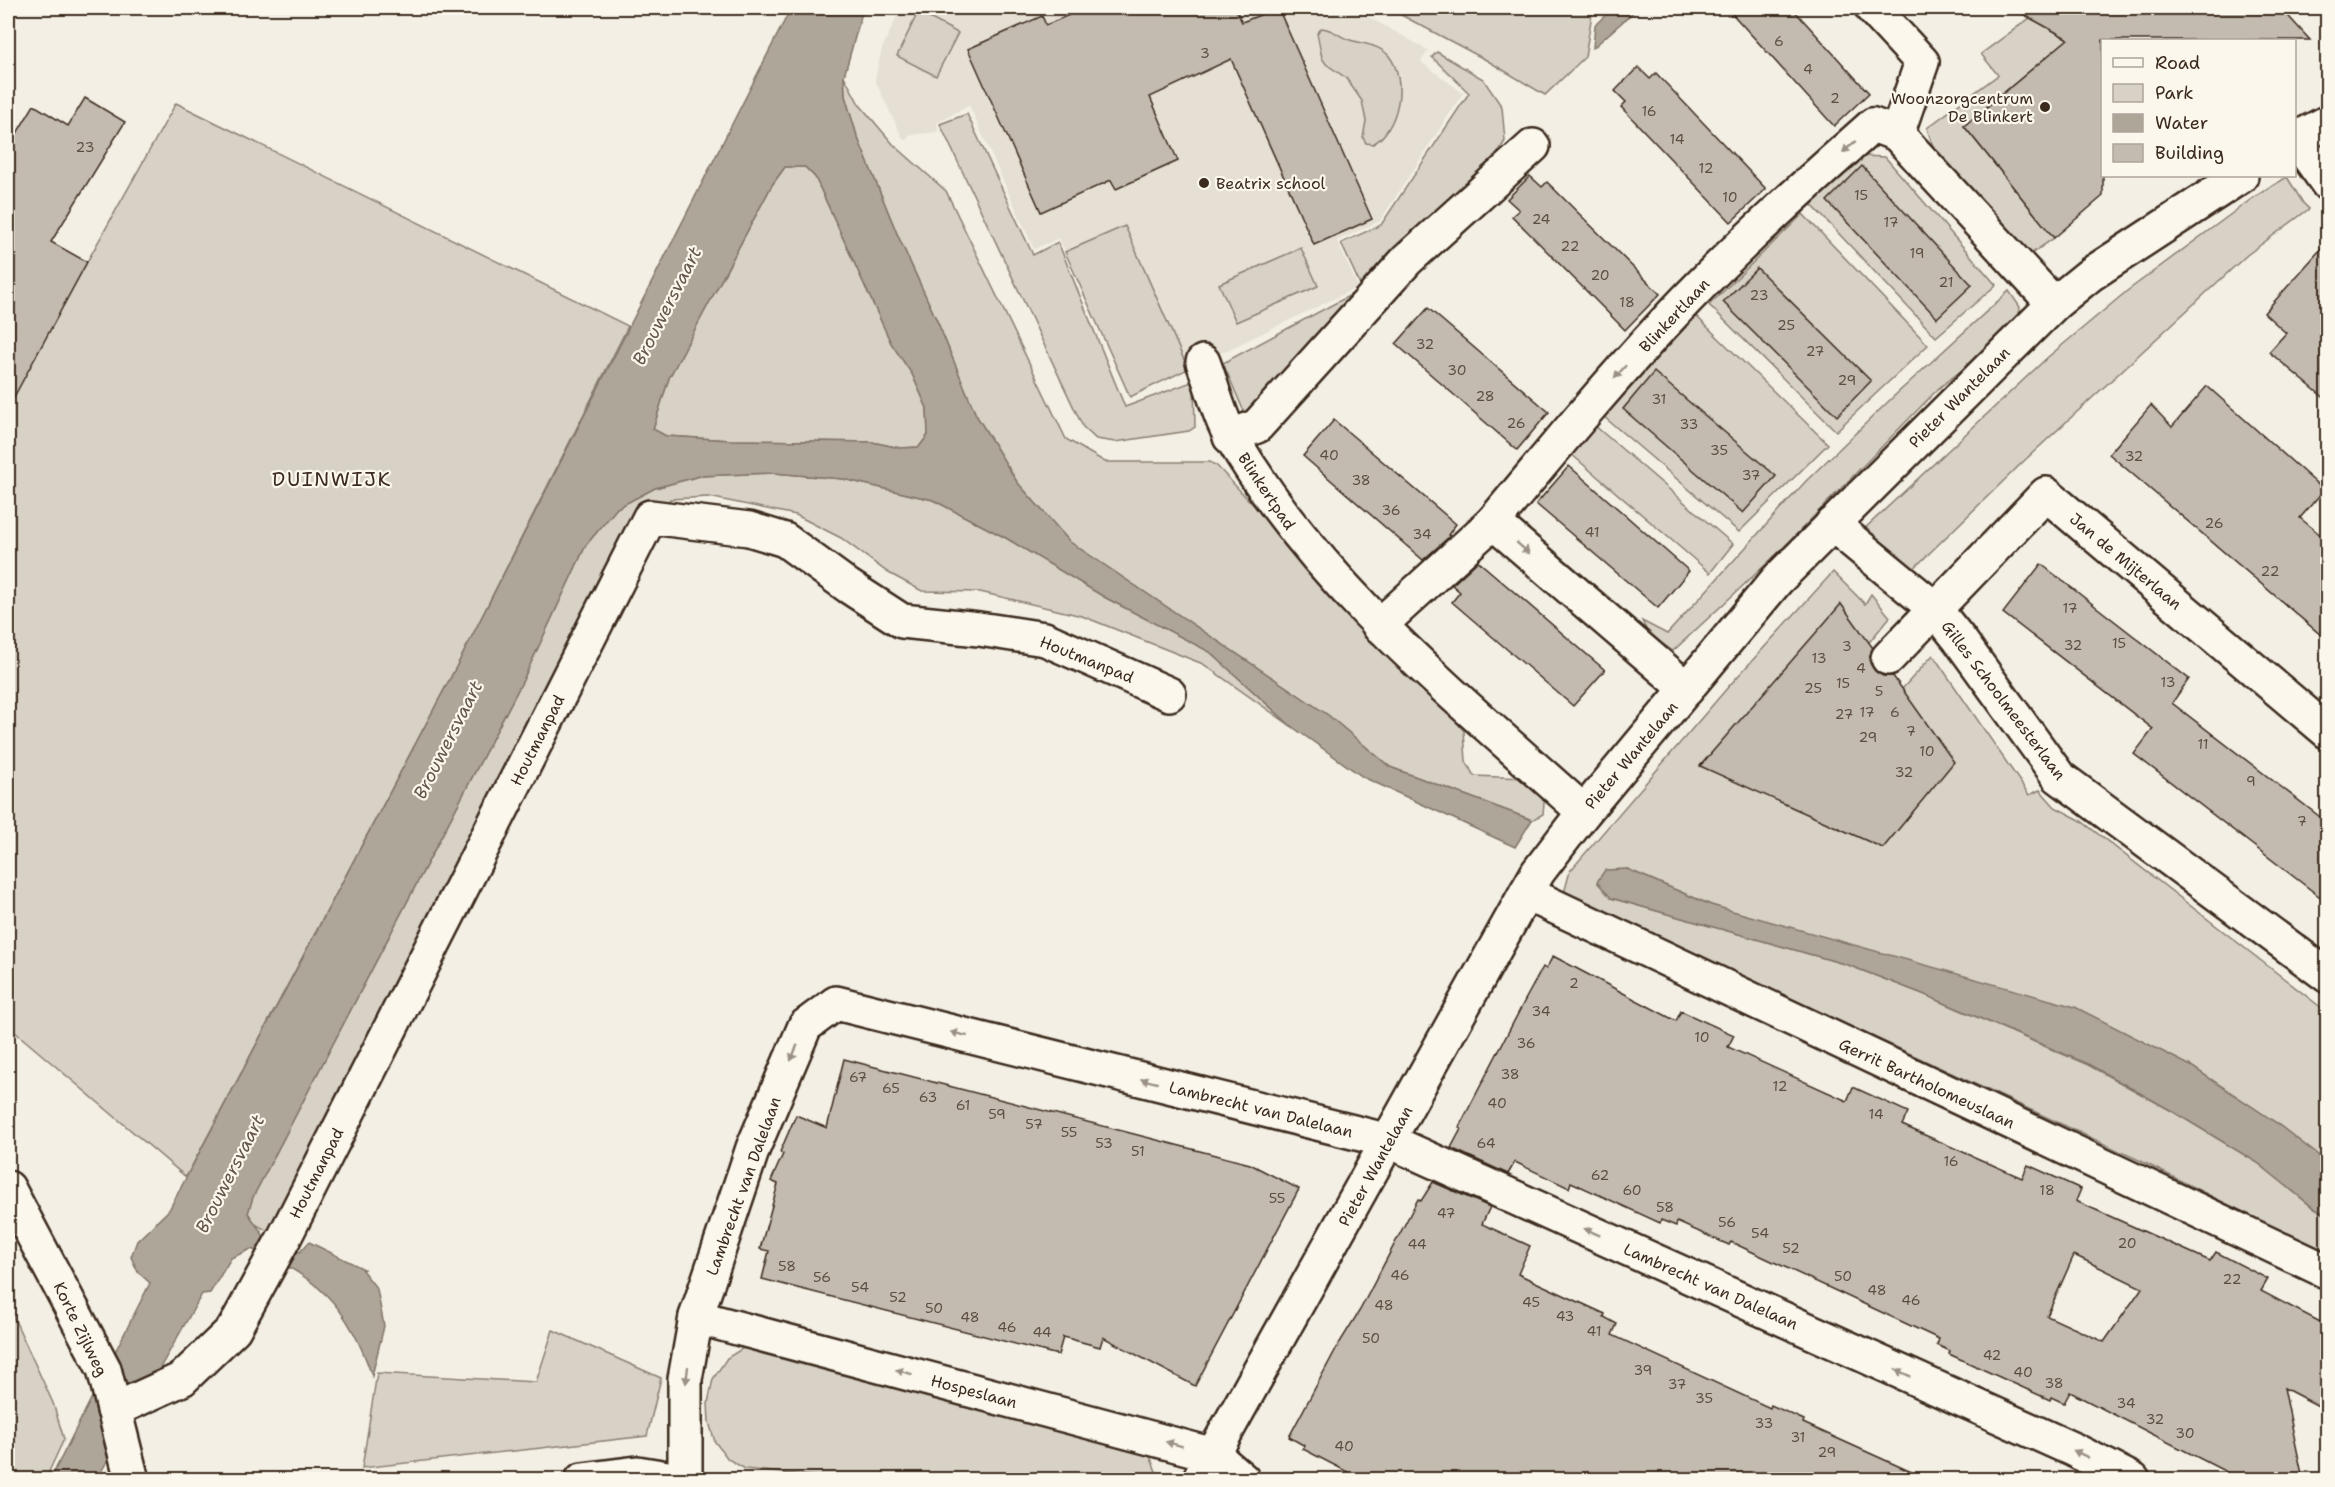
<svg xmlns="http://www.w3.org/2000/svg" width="2335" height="1487" font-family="'Shantell Sans',sans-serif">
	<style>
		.built { fill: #e5dfd4 }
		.green { fill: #d8d1c6; stroke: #8a7e72; stroke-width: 1.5 }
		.water { fill: #afa69a; stroke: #817468; stroke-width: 1.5; fill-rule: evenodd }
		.building { fill: #c3bbb0; stroke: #3b2a1e; stroke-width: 1.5; fill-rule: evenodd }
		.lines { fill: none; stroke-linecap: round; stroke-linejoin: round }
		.minor-casing { stroke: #3b2a1e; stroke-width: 38 }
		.major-casing { stroke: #3b2a1e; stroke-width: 38 }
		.minor { stroke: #fbf7ec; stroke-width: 33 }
		.major { stroke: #fbf7ec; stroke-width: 33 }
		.oneway { fill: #9b9085 }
		.poi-dot { fill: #3b2a1e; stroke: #fbf7ec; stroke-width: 2 }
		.labels { text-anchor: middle; stroke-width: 4.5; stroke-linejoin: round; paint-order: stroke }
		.number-label { font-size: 14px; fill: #5d4e42 }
		.poi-label { font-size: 16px; fill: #3b2a1e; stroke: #fbf7ec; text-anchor: end }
		.street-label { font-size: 16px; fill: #3b2a1e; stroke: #fbf7ec }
		.water-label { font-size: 18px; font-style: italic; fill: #645549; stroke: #fbf7ec }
		.quarter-label { font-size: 20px; letter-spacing: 1.5px; fill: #3b2a1e; stroke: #fbf7ec }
	</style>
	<rect width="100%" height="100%" fill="#f3efe4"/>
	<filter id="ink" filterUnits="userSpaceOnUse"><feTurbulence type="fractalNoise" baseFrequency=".0167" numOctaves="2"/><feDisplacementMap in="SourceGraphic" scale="12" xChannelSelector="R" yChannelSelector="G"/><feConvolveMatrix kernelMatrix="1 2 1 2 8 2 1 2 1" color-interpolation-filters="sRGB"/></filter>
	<g filter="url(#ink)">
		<polygon class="built" points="901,8 1352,8 1428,50 1421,62 1463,93 1380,221 1337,241 1358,287 1130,397 1059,238 1034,249 969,105 937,123 938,132 909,135 906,141 902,137 875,80 882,49"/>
		<g class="green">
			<polygon points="1388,8 1600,8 1592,14 1585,57 1545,95 1488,61"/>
			<polygon points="918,12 958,33 936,76 897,56"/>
			<polygon points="2030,18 2068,39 1964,126 2054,238 2025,258 1937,159 1927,128 1998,75 1981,54"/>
			<path d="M1322,28C1332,29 1338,35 1347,39C1361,44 1379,44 1389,56C1408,80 1399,129 1373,144L1366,143L1363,138L1366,121L1362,101L1346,78L1326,64L1322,58L1317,33Z"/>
			<polygon points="1437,52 1483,79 1502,107 1505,141 1492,163 1245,414 1223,363 1362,289 1341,243 1381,225 1469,93 1432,57"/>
			<polygon points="844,76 859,104 893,144 946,191 1066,439 1105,462 1210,462 1217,466 1341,599 1434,694 1464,731 1466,761 1474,776 1526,778 1545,793 1543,814 1532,820 1390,767 1328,715 1070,542 1017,482 976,415 938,323 898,236 857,136 845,96"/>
			<polygon points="176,103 628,326 463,654 186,1177 8,1026 8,403"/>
			<polygon points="967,114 1033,255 1058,242 1125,407 1194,381 1195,427 1189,431 1115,442 1096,439 1083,427 940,124"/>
			<polygon points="1862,156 1885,157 1996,285 1936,337 1810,203"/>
			<polygon points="785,167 805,167 815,177 891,343 912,374 927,408 928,435 919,447 900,448 872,442 730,440 666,436 653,429 669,378 772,185"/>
			<polygon points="2287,177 2303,203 2309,209 2247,255 2025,460 1907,575 1861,532 2048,357 2127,291 2254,197"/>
			<polygon points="1803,214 1928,345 1836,431 1709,305"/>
			<polygon points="1125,226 1188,369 1130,397 1065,252"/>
			<polygon points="1301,248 1318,286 1236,322 1219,284"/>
			<polygon points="2009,291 2020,307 2012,331 1939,388 1777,554 1673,651 1649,635 1642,621 1667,634 1806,481 1892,398"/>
			<polygon points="1696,316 1828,444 1739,532 1603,416"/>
			<polygon points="1594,425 1733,544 1710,573 1571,454"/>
			<polygon points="774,473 843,479 933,500 1006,538 1106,598 1210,652 1291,726 1203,664 1082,616 980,592 922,591 887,572 841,538 796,515 709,497 670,499 292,1212 275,1235 255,1224 248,1213 253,1197 523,680 586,545 617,508 655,488 700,476"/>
			<polygon points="1833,572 1865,604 1871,594 1890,617 1851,664 1892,700 1933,655 2029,795 2040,790 2055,807 2080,820 2327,1012 2327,1162 2275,1122 2191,1066 1711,905 1627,869 1611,898 1848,965 1923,994 2088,1065 2172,1111 2258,1163 2315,1209 2327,1215 2327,1254 2143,1162 1564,893 1570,871 1729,686"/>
			<polygon points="8,1305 53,1403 64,1439 46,1478 47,1479 8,1479"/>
			<polygon points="553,1330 661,1378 647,1436 362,1468 377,1373 536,1382"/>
			<polygon points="748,1345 1130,1444 1150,1456 1159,1479 846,1480 745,1469 728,1459 715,1442 709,1422 708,1403 713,1379 727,1358"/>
		</g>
		<g class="water">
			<path d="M791,8H865L861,16L844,76L845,96L857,136L898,236L938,323L976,415L1017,482L1070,542L1328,715L1390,767L1532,820L1515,847L1363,777L1291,726L1210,652L1106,598L1006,538L933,500L843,479L774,473L700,476L655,488L617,508L586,545L523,680L253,1197L248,1213L268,1242L300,1252L309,1242L364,1269L362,1270L377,1289L384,1326L372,1376C349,1307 318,1276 251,1249L231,1258L210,1293L202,1294L97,1479L50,1480L150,1283L138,1272L131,1257L137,1241L169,1210L463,654ZM785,167H805L815,177L891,343L912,374L927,408L928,435L919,447L900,448L872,442L730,440L666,436L653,429L669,378L772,185Z"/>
			<polygon points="1613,8 1638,8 1593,48 1595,25"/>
			<polygon points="1627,869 1711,905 2075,1007 2191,1066 2275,1122 2327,1162 2327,1215 2315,1209 2258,1163 2172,1111 2088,1064 1923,994 1848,965 1611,898 1597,882 1605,870"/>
		</g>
		<g class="building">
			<polygon points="1085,8 1235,8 1242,22 1278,8 1372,219 1314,245 1231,59 1150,97 1178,161 1116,189 1111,180 1041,212 968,49 1042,16 1046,25"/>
			<polygon points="1727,8 1792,8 1869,93 1834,126"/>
			<polygon points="2012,8 2281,8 2310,40 2103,40 2103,196 2054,238 1964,126 2068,39"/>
			<polygon points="1638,67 1650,79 1656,73 1766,189 1731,222 1621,107 1626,102 1615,91"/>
			<polygon points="85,98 125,122 51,242 87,262 8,408 8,148 34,105 68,126"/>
			<polygon points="1862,166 1972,285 1937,318 1827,201"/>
			<polygon points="1530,176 1542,187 1547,182 1660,294 1625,330 1512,216 1519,210 1507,199"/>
			<polygon points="2328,241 2328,401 2269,352 2286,333 2264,313"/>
			<polygon points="1757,268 1871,381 1837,416 1723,302"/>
			<polygon points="1428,308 1549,412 1517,450 1396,344"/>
			<polygon points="1654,372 1776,476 1743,513 1623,409"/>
			<polygon points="2207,386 2324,490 2300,518 2328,541 2328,641 2109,454 2151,405 2172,427"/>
			<polygon points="1334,420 1456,524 1448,535 1450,536 1423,560 1303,456"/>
			<polygon points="1569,466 1689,571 1658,608 1536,504"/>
			<polygon points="1478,561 1605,670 1573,706 1452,602 1460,592 1452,585"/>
			<polygon points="2041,564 2189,679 2172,703 2328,823 2328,903 2134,754 2153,729 2003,613"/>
			<polygon points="1841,604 1873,648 1870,654 1870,663 1875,671 1883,676 1893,676 1954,762 1883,848 1700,766"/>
			<path d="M1553,956L1676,1021L1681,1011L1734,1035L1728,1047L1847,1101L1853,1087L1908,1112L1902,1125L2022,1178L2028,1165L2081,1189L2076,1201L2210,1261L2216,1252L2268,1279L2261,1291L2328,1326V1411L2284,1388L2303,1479H2240L2070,1392L2064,1403L2051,1397L2050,1400L1949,1354L1950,1351L1937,1345L1939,1339L1731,1242L1729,1245L1677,1222L1676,1226L1661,1220L1660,1223L1571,1182L1569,1188L1515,1162L1508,1174L1451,1148L1461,1129L1459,1127L1525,1000L1543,967L1546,969ZM2074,1255L2142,1288L2104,1342L2047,1316Z"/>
			<polygon points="844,1059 1250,1164 1299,1189 1195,1386 1103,1337 1100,1347 1063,1337 1058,1355 762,1279 769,1251 760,1249 778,1184 771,1181 783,1154 780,1152 796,1115 827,1128"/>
			<polygon points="1433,1182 1490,1207 1482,1224 1530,1246 1518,1274 1605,1314 1604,1317 1617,1324 1612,1335 1770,1408 1771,1405 1804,1420 1803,1423 1927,1479 1361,1479 1303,1449 1305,1446 1289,1437 1337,1347 1360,1310 1418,1199 1421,1201"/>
		</g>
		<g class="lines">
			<g class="minor-casing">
				<g id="minor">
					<polyline points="1872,8 1922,62 1897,134"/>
					<polyline points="2296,139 2328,184"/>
					<polyline points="2294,140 2328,122"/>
					<path d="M1203,362C1212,385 1219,417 1232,438C1320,588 1457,697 1584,812"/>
					<polyline points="1230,437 1257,426 1407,260 1533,146"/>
					<polyline points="1832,524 1934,608 1959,639 2059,777 2328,976"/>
					<polyline points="1379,626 1493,522"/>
					<polyline points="1888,658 2046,494 2328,732"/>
					<path d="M1687,689L1493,522C1556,446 1619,370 1687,299C1746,238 1810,181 1873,125L1897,134L2054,304"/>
					<polyline points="1526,893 2328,1272"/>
					<polyline points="696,1317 1214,1455 1243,1480"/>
					<polyline points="114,1410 182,1379 234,1329 284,1238 650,517 749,529 785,540 848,586 902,621 979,629 1045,639 1169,694"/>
					<polyline points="582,1480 637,1473 680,1480"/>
					<polyline points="685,1480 685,1379 696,1317 753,1148 805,1026 836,1003 1389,1141 2074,1450 2133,1480"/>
					<polyline points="1199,1480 1526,893 1538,872 1584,812 1777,580 2054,304 2091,274 2241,176"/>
				</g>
			</g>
			<g class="major-casing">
				<polyline id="major" points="8,1188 104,1369 132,1480"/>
			</g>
			<use href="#minor" class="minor"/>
			<use href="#major" class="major"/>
		</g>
		<defs><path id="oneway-solid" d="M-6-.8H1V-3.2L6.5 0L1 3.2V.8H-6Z" transform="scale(1.5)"/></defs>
		<g class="oneway">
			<use href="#oneway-solid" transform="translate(1849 147) rotate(138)"/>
			<use href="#oneway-solid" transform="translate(1620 372) rotate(132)"/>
			<use href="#oneway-solid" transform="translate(1523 548) rotate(41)"/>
			<use href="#oneway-solid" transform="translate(959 1034) rotate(-166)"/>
			<use href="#oneway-solid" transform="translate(794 1053) rotate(113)"/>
			<use href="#oneway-solid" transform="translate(1149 1081) rotate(-166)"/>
			<use href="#oneway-solid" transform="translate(1592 1232) rotate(-156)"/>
			<use href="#oneway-solid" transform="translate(904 1372) rotate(-165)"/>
			<use href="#oneway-solid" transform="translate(1903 1373) rotate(-156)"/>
			<use href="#oneway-solid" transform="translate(687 1375) rotate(97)"/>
			<use href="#oneway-solid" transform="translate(1174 1444) rotate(-165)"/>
			<use href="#oneway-solid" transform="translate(2081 1454) rotate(-154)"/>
		</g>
	</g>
	<g class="poi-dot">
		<circle cx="2045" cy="107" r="6"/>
		<circle cx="1204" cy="183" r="6"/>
	</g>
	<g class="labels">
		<g class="number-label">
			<text x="1779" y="46">6</text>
			<text x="1205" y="58">3</text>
			<text x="1808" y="74">4</text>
			<text x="1835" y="103">2</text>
			<text x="1649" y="116">16</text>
			<text x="1677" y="144">14</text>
			<text x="85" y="152">23</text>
			<text x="1706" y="173">12</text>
			<text x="1861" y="200">15</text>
			<text x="1730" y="202">10</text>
			<text x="1541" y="224">24</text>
			<text x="1891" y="227">17</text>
			<text x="1570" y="251">22</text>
			<text x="1917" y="258">19</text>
			<text x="1600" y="280">20</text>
			<text x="1946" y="287">21</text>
			<text x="1759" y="300">23</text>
			<text x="1627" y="307">18</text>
			<text x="1786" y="330">25</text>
			<text x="1425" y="349">32</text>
			<text x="1815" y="356">27</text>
			<text x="1457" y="375">30</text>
			<text x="1847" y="385">29</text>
			<text x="1485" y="401">28</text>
			<text x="1659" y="404">31</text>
			<text x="1516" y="428">26</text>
			<text x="1689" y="429">33</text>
			<text x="1719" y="455">35</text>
			<text x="1329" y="460">40</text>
			<text x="2134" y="461">32</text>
			<text x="1751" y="480">37</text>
			<text x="1361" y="485">38</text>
			<text x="1391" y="515">36</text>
			<text x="2214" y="528">26</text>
			<text x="1592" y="537">41</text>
			<text x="1422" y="539">34</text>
			<text x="2270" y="576">22</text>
			<text x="2070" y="613">17</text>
			<text x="2119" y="648">15</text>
			<text x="2073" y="650">32</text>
			<text x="1847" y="651">3</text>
			<text x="1819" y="663">13</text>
			<text x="1861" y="673">4</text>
			<text x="2168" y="687">13</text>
			<text x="1843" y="688">15</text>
			<text x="1813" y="693">25</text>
			<text x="1879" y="696">5</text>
			<text x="1867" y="717">17</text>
			<text x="1895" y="717">6</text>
			<text x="1844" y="719">27</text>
			<text x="1911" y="736">7</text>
			<text x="1868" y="742">29</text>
			<text x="2203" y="749">11</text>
			<text x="1927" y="756">10</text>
			<text x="1904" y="777">32</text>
			<text x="2251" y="786">9</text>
			<text x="2302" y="826">7</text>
			<text x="1574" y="988">2</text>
			<text x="1541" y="1016">34</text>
			<text x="1702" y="1042">10</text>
			<text x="1526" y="1048">36</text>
			<text x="1510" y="1079">38</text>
			<text x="858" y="1082">67</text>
			<text x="1780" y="1091">12</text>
			<text x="891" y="1093">65</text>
			<text x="928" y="1102">63</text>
			<text x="1497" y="1108">40</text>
			<text x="963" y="1110">61</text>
			<text x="997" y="1119">59</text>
			<text x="1876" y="1119">14</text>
			<text x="1034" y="1129">57</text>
			<text x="1069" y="1137">55</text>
			<text x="1104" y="1148">53</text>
			<text x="1486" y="1148">64</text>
			<text x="1138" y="1156">51</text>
			<text x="1951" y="1166">16</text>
			<text x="1600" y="1180">62</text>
			<text x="1632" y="1195">60</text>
			<text x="2047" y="1195">18</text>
			<text x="1277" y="1203">55</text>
			<text x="1665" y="1212">58</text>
			<text x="1446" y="1218">47</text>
			<text x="1727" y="1227">56</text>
			<text x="1760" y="1238">54</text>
			<text x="2127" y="1248">20</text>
			<text x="1417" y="1249">44</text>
			<text x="1791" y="1253">52</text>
			<text x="787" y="1271">58</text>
			<text x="1400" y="1280">46</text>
			<text x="1843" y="1281">50</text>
			<text x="822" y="1282">56</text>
			<text x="2232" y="1284">22</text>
			<text x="860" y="1292">54</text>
			<text x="1877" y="1295">48</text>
			<text x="898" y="1302">52</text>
			<text x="1911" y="1305">46</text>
			<text x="1531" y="1307">45</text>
			<text x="1384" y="1310">48</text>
			<text x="934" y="1313">50</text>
			<text x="1565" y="1321">43</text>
			<text x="970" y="1322">48</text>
			<text x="1007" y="1332">46</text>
			<text x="1594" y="1336">41</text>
			<text x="1042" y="1337">44</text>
			<text x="1371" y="1343">50</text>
			<text x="1992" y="1360">42</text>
			<text x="1643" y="1375">39</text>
			<text x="2023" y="1377">40</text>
			<text x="2054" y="1388">38</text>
			<text x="1677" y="1389">37</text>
			<text x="1704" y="1403">35</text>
			<text x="2126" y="1408">34</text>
			<text x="2155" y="1424">32</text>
			<text x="1764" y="1428">33</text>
			<text x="2185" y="1438">30</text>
			<text x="1798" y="1442">31</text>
			<text x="1344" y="1451">40</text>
			<text x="1827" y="1457">29</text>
		</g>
		<g class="poi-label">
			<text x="2033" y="104">Woonzorgcentrum<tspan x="2033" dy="18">De Blinkert</tspan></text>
			<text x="1216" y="189" text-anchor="start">Beatrix school</text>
		</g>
		<g class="street-label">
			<text transform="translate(1674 315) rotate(-47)" y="6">Blinkertlaan</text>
			<text transform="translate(1959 397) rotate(-45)" y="6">Pieter Wantelaan</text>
			<text transform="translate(1267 491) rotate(56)" y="6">Blinkertpad</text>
			<text transform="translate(2126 561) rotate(40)" y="6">Jan de Mijterlaan</text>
			<text transform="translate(1087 659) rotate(22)" y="6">Houtmanpad</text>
			<text transform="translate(2004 700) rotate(53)" y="6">Gilles Schoolmeesterlaan</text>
			<text transform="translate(537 740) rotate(-63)" y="6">Houtmanpad</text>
			<text transform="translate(1631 755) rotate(-50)" y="6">Pieter Wantelaan</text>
			<text transform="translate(1927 1083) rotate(25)" y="6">Gerrit Bartholomeuslaan</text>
			<text transform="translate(1261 1109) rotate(14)" y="6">Lambrecht van Dalelaan</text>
			<text transform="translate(1375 1166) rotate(-61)" y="6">Pieter Wantelaan</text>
			<text transform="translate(316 1173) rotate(-63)" y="6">Houtmanpad</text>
			<text transform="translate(743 1186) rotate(-70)" y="6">Lambrecht van Dalelaan</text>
			<text transform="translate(1711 1286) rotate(24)" y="6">Lambrecht van Dalelaan</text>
			<text transform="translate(81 1329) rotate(64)" y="6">Korte Zijlweg</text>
			<text transform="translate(974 1391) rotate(15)" y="6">Hospeslaan</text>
		</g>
		<g class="water-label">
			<text transform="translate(667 306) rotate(-63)" y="6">Brouwersvaart</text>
			<text transform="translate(448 740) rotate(-63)" y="6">Brouwersvaart</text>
			<text transform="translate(230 1174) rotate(-63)" y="6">Brouwersvaart</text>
		</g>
		<g class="quarter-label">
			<text x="332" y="486">DUINWIJK</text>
		</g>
	</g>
	<rect width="2335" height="1487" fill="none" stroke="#fbf7ec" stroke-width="30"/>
	<rect x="15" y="15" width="2305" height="1457" fill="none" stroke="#3b2a1e" stroke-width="2" filter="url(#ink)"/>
	<rect x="2101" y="39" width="195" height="138" fill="#fbf7ec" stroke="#aea59a" stroke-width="1.5"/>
	<rect x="2113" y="58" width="30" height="9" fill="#fbf7ec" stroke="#aea59a" stroke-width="1.5"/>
	<text x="2155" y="69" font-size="18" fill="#3b2a1e">Road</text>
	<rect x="2113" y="84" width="30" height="18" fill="#d8d1c6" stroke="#aea59a" stroke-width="1.5"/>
	<text x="2155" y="99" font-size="18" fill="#3b2a1e">Park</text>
	<rect x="2113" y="114" width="30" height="18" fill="#afa69a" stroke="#aea59a" stroke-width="1.5"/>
	<text x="2155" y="129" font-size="18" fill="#3b2a1e">Water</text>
	<rect x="2113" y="144" width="30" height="18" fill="#c3bbb0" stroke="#aea59a" stroke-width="1.5"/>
	<text x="2155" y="159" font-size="18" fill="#3b2a1e">Building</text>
</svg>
